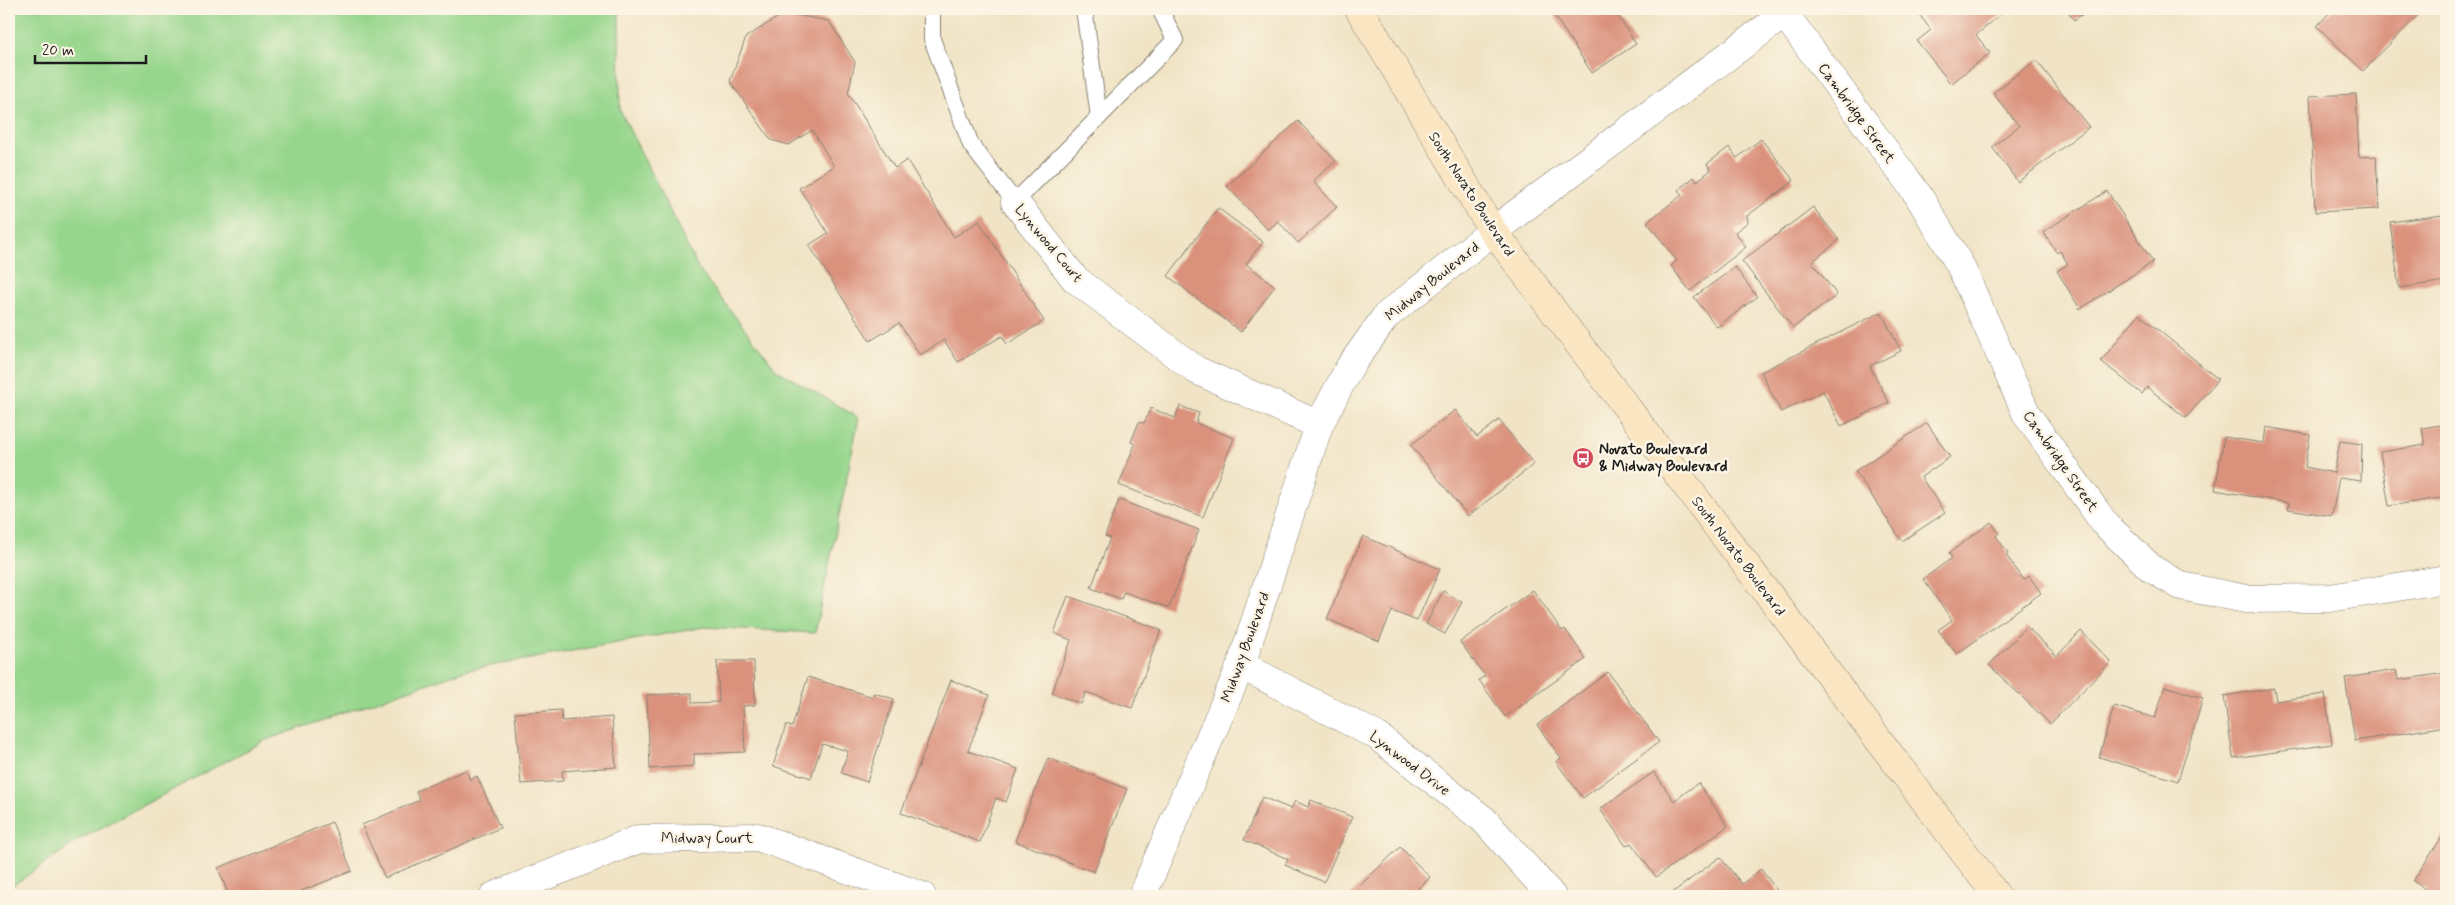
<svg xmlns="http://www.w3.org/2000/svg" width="2455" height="905" font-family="Mynerve,sans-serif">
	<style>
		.green { fill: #96d68c; stroke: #597954 }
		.building { fill: #da927d }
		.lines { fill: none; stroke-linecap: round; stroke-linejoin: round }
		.lane-casing { stroke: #868071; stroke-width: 18 }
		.street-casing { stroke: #868071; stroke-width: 29 }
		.secondary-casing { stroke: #868071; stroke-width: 29 }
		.lane { stroke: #fff; stroke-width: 16 }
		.street { stroke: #fff; stroke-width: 28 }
		.secondary { stroke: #fbe6c4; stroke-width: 28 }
		.labels { text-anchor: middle; stroke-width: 5; stroke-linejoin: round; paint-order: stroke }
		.street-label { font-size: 15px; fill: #1c1c1c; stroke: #fcf5e5 }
		.poi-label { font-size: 15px; font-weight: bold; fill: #1c1c1c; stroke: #fcf5e5; text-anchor: start }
	</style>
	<rect width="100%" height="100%" fill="#fcf5e5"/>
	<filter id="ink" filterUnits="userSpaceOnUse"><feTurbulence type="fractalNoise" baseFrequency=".02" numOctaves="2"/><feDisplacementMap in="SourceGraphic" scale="10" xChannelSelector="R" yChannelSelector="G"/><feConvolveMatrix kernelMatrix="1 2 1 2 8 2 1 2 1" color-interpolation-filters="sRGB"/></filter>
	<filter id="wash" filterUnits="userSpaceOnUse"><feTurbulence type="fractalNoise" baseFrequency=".0096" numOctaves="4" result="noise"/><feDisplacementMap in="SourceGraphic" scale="20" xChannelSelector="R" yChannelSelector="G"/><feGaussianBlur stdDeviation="1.12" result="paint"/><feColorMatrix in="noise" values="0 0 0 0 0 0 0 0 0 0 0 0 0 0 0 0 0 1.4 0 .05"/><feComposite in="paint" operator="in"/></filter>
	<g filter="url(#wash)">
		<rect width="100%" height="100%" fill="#f1e4c6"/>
		<polygon class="green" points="9,9 619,9 620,110 699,270 777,370 859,418 815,633 704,627 463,671 266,740 80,839 9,888"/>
		<g id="blocks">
			<g class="building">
				<polygon points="1550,9 1615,9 1614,10 1636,44 1592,73"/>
				<polygon points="1915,9 2002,9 2004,12 1976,35 1990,53 1951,84 1917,41 1931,30"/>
				<polygon points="2066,9 2090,9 2074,20"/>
				<polygon points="2333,9 2424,9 2363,71 2317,26"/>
				<polygon points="785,13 829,21 855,62 848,93 895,168 907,160 954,237 979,221 1044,321 1007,344 1002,336 958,362 944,340 920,355 899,323 870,341 809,245 828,233 799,188 834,166 812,130 789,145 771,140 730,81 746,37"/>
				<polygon points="2036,60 2089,127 2018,182 1992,147 2019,126 1993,93"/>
				<polygon points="2356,94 2359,157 2376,156 2379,209 2315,212 2310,96"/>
				<polygon points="1298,121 1336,161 1313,181 1337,207 1298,243 1278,221 1268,230 1227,186"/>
				<polygon points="1761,139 1794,181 1747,216 1748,222 1735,232 1746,247 1690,291 1671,266 1677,261 1647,222 1682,195 1678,190 1694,177 1697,181 1711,170 1707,164 1729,147 1737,158"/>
				<polygon points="2107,191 2153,262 2080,309 2057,271 2068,264 2060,251 2057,253 2043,232"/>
				<polygon points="1813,207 1839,240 1812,262 1837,295 1793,328 1742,261"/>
				<polygon points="1218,208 1263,242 1246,264 1275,286 1241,332 1168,276"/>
				<polygon points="2443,215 2446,234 2446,281 2399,288 2390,222"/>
				<polygon points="1735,267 1757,297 1717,327 1694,297"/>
				<polygon points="1881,312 1901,351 1870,366 1889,403 1841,426 1823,391 1781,412 1761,372"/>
				<polygon points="2139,314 2218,379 2186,418 2147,387 2142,394 2101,361"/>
				<polygon points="1180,406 1199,413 1196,423 1234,438 1203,517 1119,485 1135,444 1131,442 1139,422 1144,423 1151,408 1175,418"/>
				<polygon points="1455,410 1477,437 1499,420 1534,464 1468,516 1411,445"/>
				<polygon points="1927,423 1950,457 1921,477 1945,513 1902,541 1855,471"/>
				<polygon points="2446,424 2446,497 2389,506 2380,452 2425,445 2422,428"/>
				<polygon points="2266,427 2310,435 2305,467 2334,473 2340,441 2362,444 2361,481 2339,478 2332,516 2288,509 2289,503 2215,490 2224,437 2264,443"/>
				<polygon points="1119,500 1199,530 1169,608 1124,592 1121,599 1091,588 1110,538 1105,536"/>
				<polygon points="1991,522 1999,533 1996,536 2008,553 2006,555 2024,580 2029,576 2041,593 1957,654 1938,630 1952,620 1923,579 1952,558 1949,553"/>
				<polygon points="1363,536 1440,569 1417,621 1392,611 1379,641 1327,619"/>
				<polygon points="1533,590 1562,631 1565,629 1586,659 1505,717 1479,680 1485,676 1460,642"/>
				<polygon points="1443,591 1462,602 1445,634 1426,624"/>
				<polygon points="1068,596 1161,630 1132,708 1086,692 1081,704 1052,693 1071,640 1054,633"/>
				<polygon points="2027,627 2057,656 2081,631 2111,662 2050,724 1989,665"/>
				<polygon points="717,661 754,661 755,705 743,706 745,752 694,754 694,766 650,769 647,695 692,693 692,703 719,702"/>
				<polygon points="2396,670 2398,680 2446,673 2446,726 2355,741 2345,678"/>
				<polygon points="1608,672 1659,742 1583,798 1556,762 1561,758 1537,725"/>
				<polygon points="808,677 873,697 874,693 894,699 867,782 841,773 848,751 822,744 811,778 773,766 786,725 792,727"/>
				<polygon points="951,680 989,695 968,751 1018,769 1006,802 996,798 980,842 901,813"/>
				<polygon points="2165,686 2203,698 2178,781 2099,757 2114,706 2155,718"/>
				<polygon points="2274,688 2276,701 2325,694 2332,744 2233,758 2224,696"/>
				<polygon points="561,710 562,721 612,717 616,767 562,771 563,781 521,784 515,713"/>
				<polygon points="1048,758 1127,789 1094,872 1015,841"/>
				<polygon points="466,770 470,780 477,776 500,828 385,878 362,825 420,800 416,791"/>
				<polygon points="1654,772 1674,801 1698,783 1728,826 1656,877 1631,843 1626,846 1600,809"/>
				<polygon points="1262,797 1291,809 1295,801 1308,807 1311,800 1352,817 1324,882 1285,865 1288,859 1244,840"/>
				<polygon points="332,822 352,871 301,891 303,896 229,896 218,868"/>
				<polygon points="2446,831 2446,896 2431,896 2426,893 2427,890 2413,881"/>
				<polygon points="1400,847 1430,877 1418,889 1425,896 1349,896"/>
				<polygon points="1720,857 1742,884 1761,869 1781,896 1668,896"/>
			</g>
		</g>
	</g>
	<g filter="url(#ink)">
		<use href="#blocks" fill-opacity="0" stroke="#868071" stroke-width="1"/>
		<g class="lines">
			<g class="lane-casing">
				<g id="lane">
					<polyline points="932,9 932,39 971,145 1015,202 1175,40 1160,9"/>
					<polyline points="1084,9 1099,117"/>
				</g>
			</g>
			<g class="street-casing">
				<g id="street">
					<polyline points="1781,9 1918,195 1960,265 2027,415 2105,524 2152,569 2181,586 2246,599 2330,598 2446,579"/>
					<polyline points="1015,202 1075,279 1196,370 1319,425"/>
					<polyline points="1241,665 1377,736 1484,820 1552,896"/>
					<polyline points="494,896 639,839 758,837 922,896"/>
					<polyline points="1142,896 1241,665 1319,425 1349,368 1386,316 1493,231 1791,9"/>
				</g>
			</g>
			<g class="secondary-casing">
				<polyline id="secondary" points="1359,9 1493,231 1997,896"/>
			</g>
			<use href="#lane" class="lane"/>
			<use href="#street" class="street"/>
			<use href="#secondary" class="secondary"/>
		</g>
	</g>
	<defs>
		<g id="bus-disc" transform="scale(1.125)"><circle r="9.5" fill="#d1495b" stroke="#fcf5e5"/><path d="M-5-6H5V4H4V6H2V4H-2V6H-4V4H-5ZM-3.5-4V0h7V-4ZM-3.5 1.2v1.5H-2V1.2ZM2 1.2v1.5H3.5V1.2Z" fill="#fff"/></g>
	</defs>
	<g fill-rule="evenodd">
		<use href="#bus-disc" x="1583" y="458"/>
	</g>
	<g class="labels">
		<g class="street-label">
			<text transform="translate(1857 113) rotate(54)" y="5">Cambridge Street</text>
			<text transform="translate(1472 194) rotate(57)" y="5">South Novato Boulevard</text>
			<text transform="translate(1049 243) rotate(50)" y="5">Lynwood Court</text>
			<text transform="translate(1432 281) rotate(-39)" y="5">Midway Boulevard</text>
			<text transform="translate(2061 461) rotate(55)" y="5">Cambridge Street</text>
			<text transform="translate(1739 556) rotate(53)" y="5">South Novato Boulevard</text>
			<text transform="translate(1245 647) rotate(-70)" y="5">Midway Boulevard</text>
			<text transform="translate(1410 763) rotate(37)" y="5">Lynwood Drive</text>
			<text x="707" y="843">Midway Court</text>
		</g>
		<g class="poi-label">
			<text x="1599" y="454">Novato Boulevard<tspan x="1599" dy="17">&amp; Midway Boulevard</tspan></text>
		</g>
	</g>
	<rect width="2455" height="905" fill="none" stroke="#fcf5e5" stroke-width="30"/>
	<path d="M35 55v8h111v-8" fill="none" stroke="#1c1c1c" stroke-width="2.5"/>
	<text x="42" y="55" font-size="15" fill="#1c1c1c" stroke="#fcf5e5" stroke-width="4" paint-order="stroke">20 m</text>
</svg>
